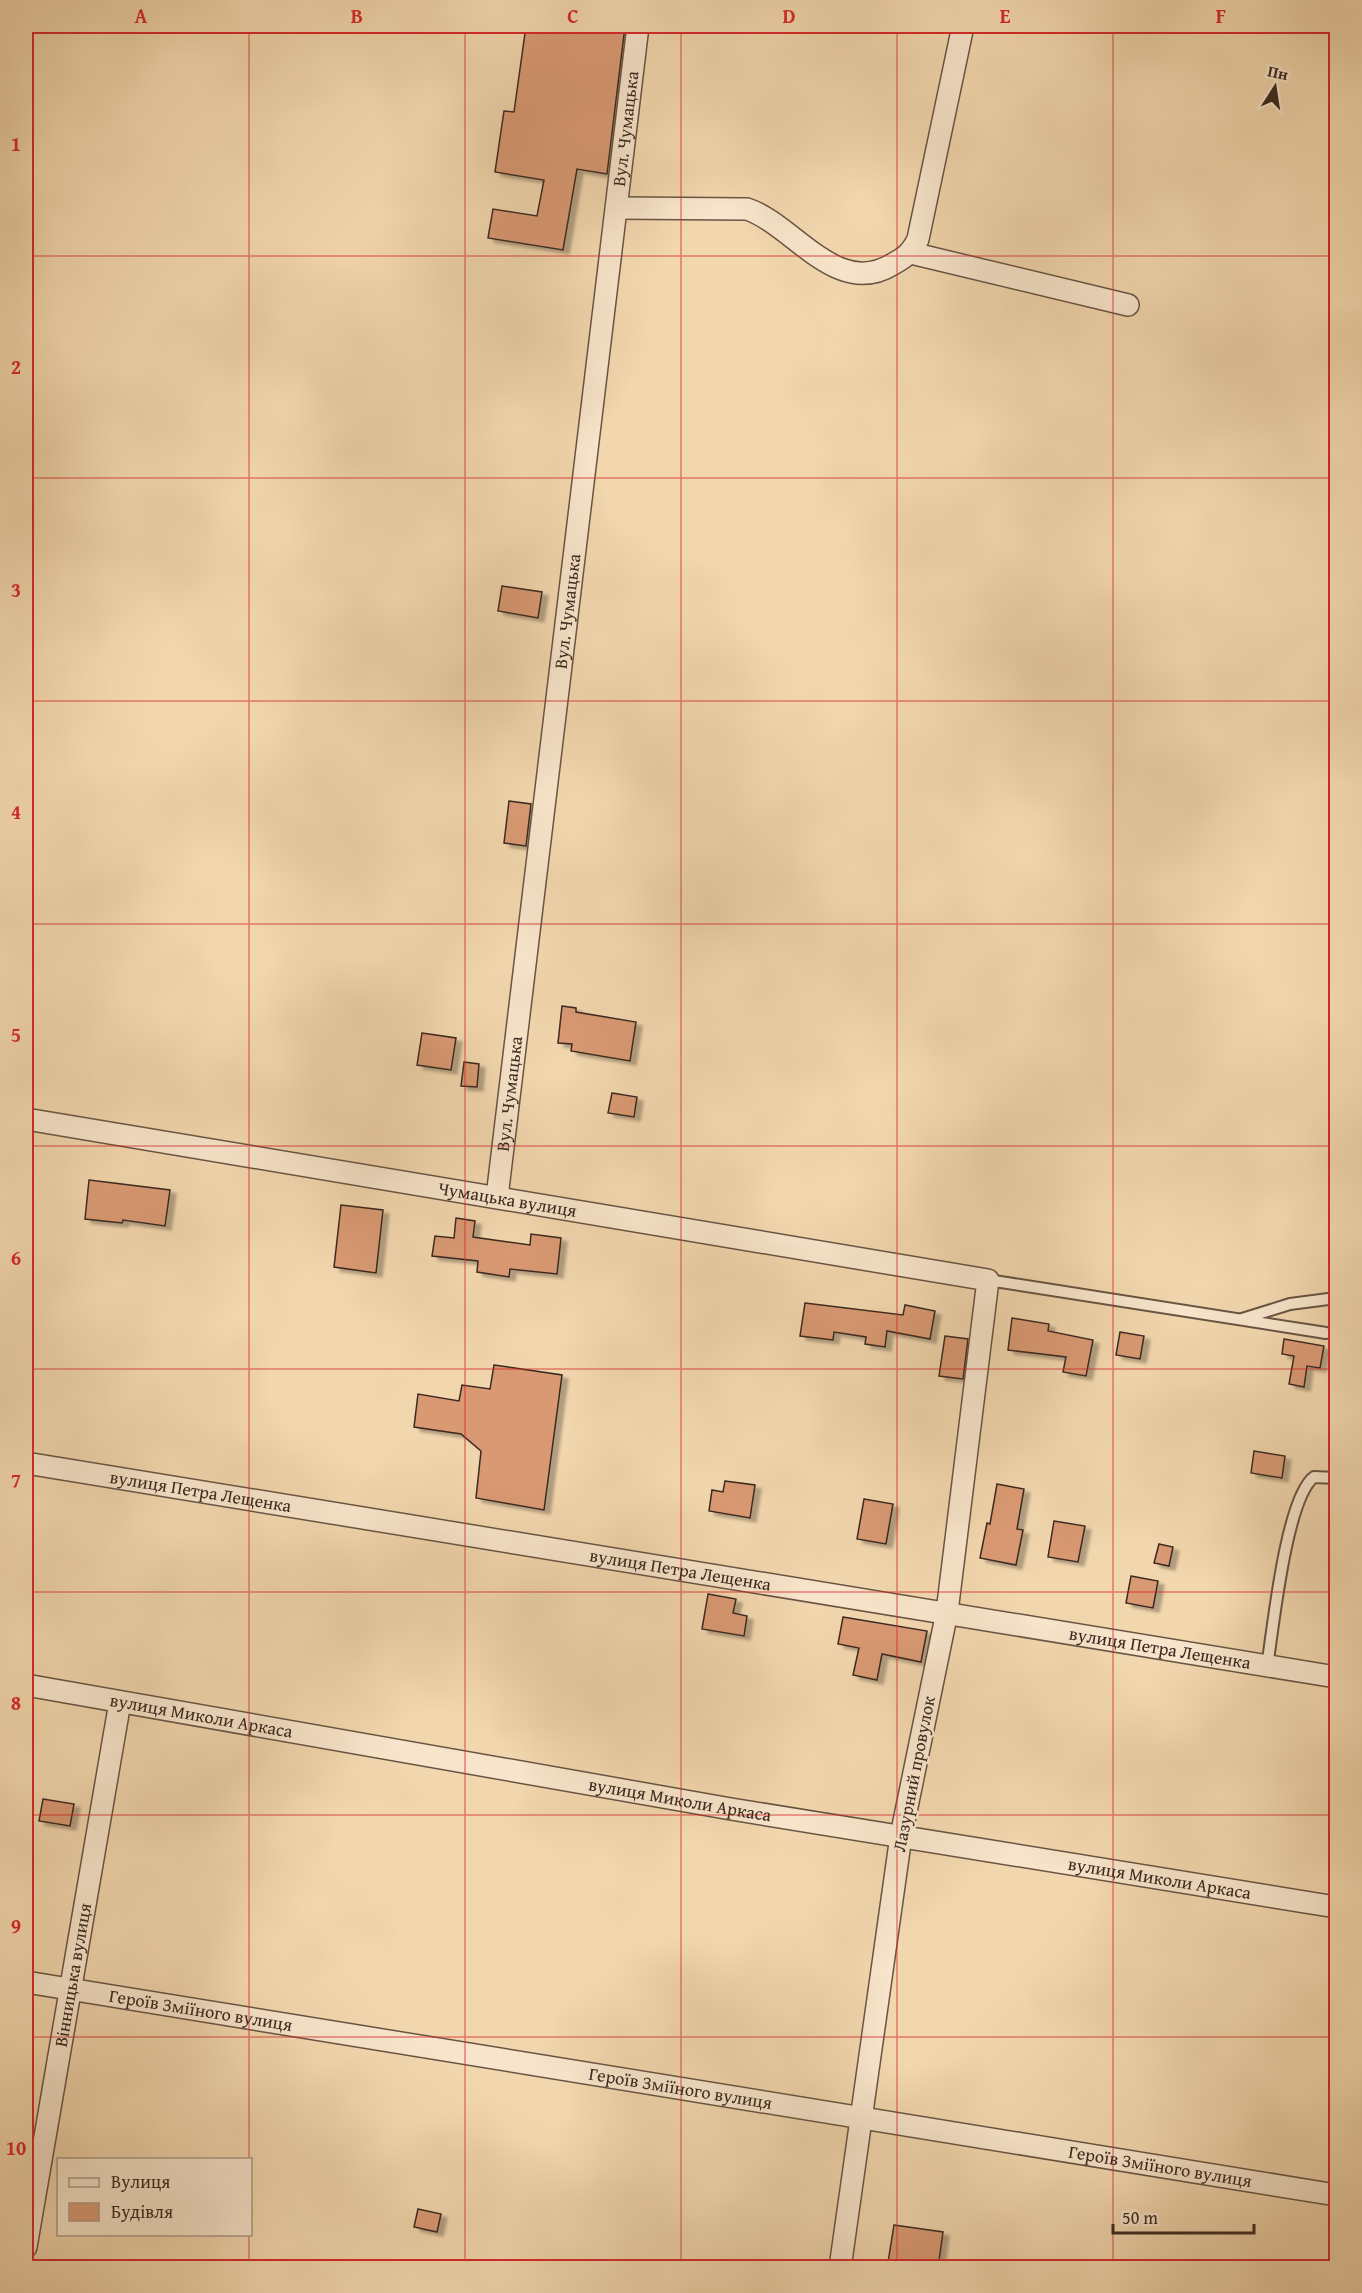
<svg xmlns="http://www.w3.org/2000/svg" width="1362" height="2293" font-family="'Gentium Book Plus',serif">
	<style>
		.building { fill: #d99973; stroke: #3a2920; stroke-width: 1.5; filter: url(#shadow) }
		.lines { fill: none; stroke-linecap: round; stroke-linejoin: round }
		.service-casing { stroke: #685443; stroke-width: 14 }
		.minor-casing { stroke: #685443; stroke-width: 24 }
		.service { stroke: #f7e4ca; stroke-width: 10 }
		.minor { stroke: #f7e4ca; stroke-width: 21 }
		.grid { fill: none; stroke: #d62828; stroke-width: 1.5; stroke-opacity: 0.55 }
		.labels { text-anchor: middle; stroke-width: 4.5; stroke-linejoin: round; paint-order: stroke }
		.street-label { font-size: 18px; fill: #3a2920; stroke: #f7e4ca }
		.neatline { fill: none; stroke: #d62828; stroke-width: 2 }
		.grid-label { font-size: 20px; text-anchor: middle; font-weight: bold; fill: #d62828 }
	</style>
	<defs>
		<filter id="shadow"><feDropShadow dx="6" dy="4" stdDeviation="1.5" flood-color="#0004"/></filter>
	</defs>
	<rect width="100%" height="100%" fill="#f2d6ad"/>
	<filter id="stains"><feTurbulence type="fractalNoise" baseFrequency=".00333" numOctaves="4"/><feColorMatrix values="0 0 0 0 .2 0 0 0 0 .09 0 0 0 0 .02 0 0 0 .5 -.17"/></filter>
	<radialGradient id="worn" r=".72"><stop offset=".6" stop-color="#630" stop-opacity="0"/><stop offset="1" stop-color="#630" stop-opacity=".3"/></radialGradient>
	<g class="building">
		<polygon points="526,26 625,26 607,174 577,169 563,250 488,238 493,209 537,216 544,180 495,172 504,111 514,112"/>
		<polygon points="502,586 542,592 538,618 498,611"/>
		<polygon points="509,801 531,804 526,846 504,843"/>
		<polygon points="562,1006 576,1008 576,1012 636,1022 630,1061 571,1051 572,1044 558,1043"/>
		<polygon points="422,1033 456,1038 451,1070 417,1065"/>
		<polygon points="464,1062 479,1064 477,1087 461,1086"/>
		<polygon points="612,1093 637,1097 634,1117 608,1113"/>
		<polygon points="89,1180 170,1190 165,1226 123,1220 122,1223 85,1219"/>
		<polygon points="341,1205 383,1210 376,1273 334,1267"/>
		<polygon points="456,1218 475,1221 473,1237 530,1245 531,1234 561,1238 557,1274 510,1269 509,1277 477,1272 478,1261 432,1256 435,1236 454,1238"/>
		<polygon points="805,1303 903,1315 905,1305 935,1311 930,1339 887,1331 885,1347 865,1344 866,1337 834,1332 833,1340 800,1336"/>
		<polygon points="1012,1318 1049,1324 1048,1331 1093,1340 1086,1376 1063,1372 1066,1357 1008,1350"/>
		<polygon points="1120,1332 1144,1336 1140,1359 1116,1355"/>
		<polygon points="945,1336 968,1339 963,1379 939,1376"/>
		<polygon points="1284,1339 1324,1346 1320,1368 1307,1366 1304,1387 1289,1384 1294,1356 1282,1354"/>
		<polygon points="494,1365 562,1375 544,1510 476,1498 481,1451 461,1434 414,1427 418,1394 459,1401 462,1385 490,1389"/>
		<polygon points="1254,1451 1285,1456 1282,1478 1251,1473"/>
		<polygon points="725,1481 755,1485 750,1518 709,1511 712,1490 723,1492"/>
		<polygon points="997,1484 1024,1489 1017,1529 1023,1530 1016,1565 980,1558 987,1523 990,1524"/>
		<polygon points="864,1499 893,1504 886,1544 857,1539"/>
		<polygon points="1054,1521 1085,1526 1078,1562 1048,1557"/>
		<polygon points="1159,1544 1173,1547 1169,1566 1154,1563"/>
		<polygon points="1131,1576 1158,1581 1153,1608 1126,1603"/>
		<polygon points="708,1594 736,1599 733,1613 747,1616 744,1636 702,1629"/>
		<polygon points="843,1617 927,1631 921,1662 882,1654 877,1680 853,1675 859,1648 838,1644"/>
		<polygon points="43,1799 74,1804 70,1826 39,1821"/>
		<polygon points="418,2209 441,2214 437,2232 414,2227"/>
		<polygon points="894,2225 943,2232 938,2268 888,2262"/>
	</g>
	<g class="lines">
		<g class="service-casing">
			<g id="service">
				<polyline points="988,1280 1326,1333"/>
				<polyline points="1242,1319 1290,1304 1336,1298"/>
				<path d="M1267,1667C1273,1629 1286,1498 1314,1477L1336,1478"/>
			</g>
		</g>
		<g class="minor-casing">
			<g id="minor">
				<path d="M617,208L747,209C794,225 837,299 893,264C906,257 912,252 918,239L963,26"/>
				<polyline points="911,253 1128,305"/>
				<path id="s1" d="M26,1119L988,1280L947,1612L901,1836L840,2268"/>
				<path id="s2" d="M497,1197L638,26"/>
				<path id="s3" d="M26,1463L1336,1677"/>
				<path id="s4" d="M26,1685L731,1809L1336,1907"/>
				<path id="s5" d="M26,1982L1336,2195"/>
				<path id="s6" d="M26,2247L120,1702"/>
			</g>
		</g>
		<use href="#service" class="service"/>
		<use href="#minor" class="minor"/>
	</g>
	<path class="grid" d="M249,26V2160M465,26V2268M681,26V2268M897,26V2268M1113,26V2268M26,256H1336M26,478H1336M26,701H1336M26,924H1336M26,1146H1336M26,1369H1336M26,1592H1336M26,1815H1336M26,2037H1336M249,2234V2268"/>
	<g class="labels">
		<g class="street-label">
			<text dy="6" stroke="none"><textPath href="#s2" startOffset="1076">Вул. Чумацька</textPath></text>
			<text dy="6" stroke="none"><textPath href="#s2" startOffset="590">Вул. Чумацька</textPath></text>
			<text dy="6" stroke="none"><textPath href="#s2" startOffset="104">Вул. Чумацька</textPath></text>
			<text dy="6" stroke="none"><textPath href="#s1" startOffset="488">Чумацька вулиця</textPath></text>
			<text dy="6" stroke="none"><textPath href="#s3" startOffset="177">вулиця Петра Лещенка</textPath></text>
			<text dy="6" stroke="none"><textPath href="#s3" startOffset="663">вулиця Петра Лещенка</textPath></text>
			<text dy="6" stroke="none"><textPath href="#s3" startOffset="1149">вулиця Петра Лещенка</textPath></text>
			<text dy="6" stroke="none"><textPath href="#s4" startOffset="178">вулиця Миколи Аркаса</textPath></text>
			<text transform="translate(914 1774) rotate(-79)" y="6">Лазурний провулок</text>
			<text dy="6" stroke="none"><textPath href="#s4" startOffset="664">вулиця Миколи Аркаса</textPath></text>
			<text dy="6" stroke="none"><textPath href="#s4" startOffset="1150">вулиця Миколи Аркаса</textPath></text>
			<text dy="6" stroke="none"><textPath href="#s6" startOffset="276">Вінницька вулиця</textPath></text>
			<text dy="6" stroke="none"><textPath href="#s5" startOffset="177">Героїв Зміїного вулиця</textPath></text>
			<text dy="6" stroke="none"><textPath href="#s5" startOffset="663">Героїв Зміїного вулиця</textPath></text>
			<text dy="6" stroke="none"><textPath href="#s5" startOffset="1149">Героїв Зміїного вулиця</textPath></text>
		</g>
	</g>
	<rect width="1362" height="2293" fill="none" stroke="#f2d6ad" stroke-width="66"/>
	<rect x="57" y="2158" width="195" height="78" fill="#f7e4ca" stroke="#ab9986" stroke-width="1.5"/>
	<rect x="69" y="2178" width="30" height="9" fill="#f7e4ca" stroke="#ab9986" stroke-width="1.5"/>
	<text x="111" y="2188" font-size="18" fill="#3a2920">Вулиця</text>
	<rect x="69" y="2203" width="30" height="18" fill="#d99973" stroke="#ab9986" stroke-width="1.5"/>
	<text x="111" y="2218" font-size="18" fill="#3a2920">Будівля</text>
	<g transform="translate(1275 87) rotate(12)" stroke="#f7e4ca" stroke-width="4.5" paint-order="stroke">
	<path d="M0-4.5L10 22L0 15L-10 22Z" fill="#3a2920"/>
	<text y="-9" font-size="16" font-weight="bold" text-anchor="middle" fill="#3a2920">Пн</text>
	</g>
	<path d="M1113 2224v9h141v-9" fill="none" stroke="#3a2920" stroke-width="3"/>
	<text x="1122" y="2224" font-size="18" fill="#3a2920" stroke="#f7e4ca" stroke-width="4.5" paint-order="stroke">50 m</text>
	<rect x="33" y="33" width="1296" height="2227" class="neatline"/>
	<g class="grid-label">
		<text x="141" y="23">A</text>
		<text x="357" y="23">B</text>
		<text x="573" y="23">C</text>
		<text x="789" y="23">D</text>
		<text x="1005" y="23">E</text>
		<text x="1221" y="23">F</text>
		<text x="16" y="151">1</text>
		<text x="16" y="374">2</text>
		<text x="16" y="597">3</text>
		<text x="16" y="819">4</text>
		<text x="16" y="1042">5</text>
		<text x="16" y="1265">6</text>
		<text x="16" y="1487">7</text>
		<text x="16" y="1710">8</text>
		<text x="16" y="1933">9</text>
		<text x="16" y="2155">10</text>
	</g>
	<rect width="100%" height="100%" filter="url(#stains)"/>
	<rect width="100%" height="100%" fill="url(#worn)"/>
</svg>
